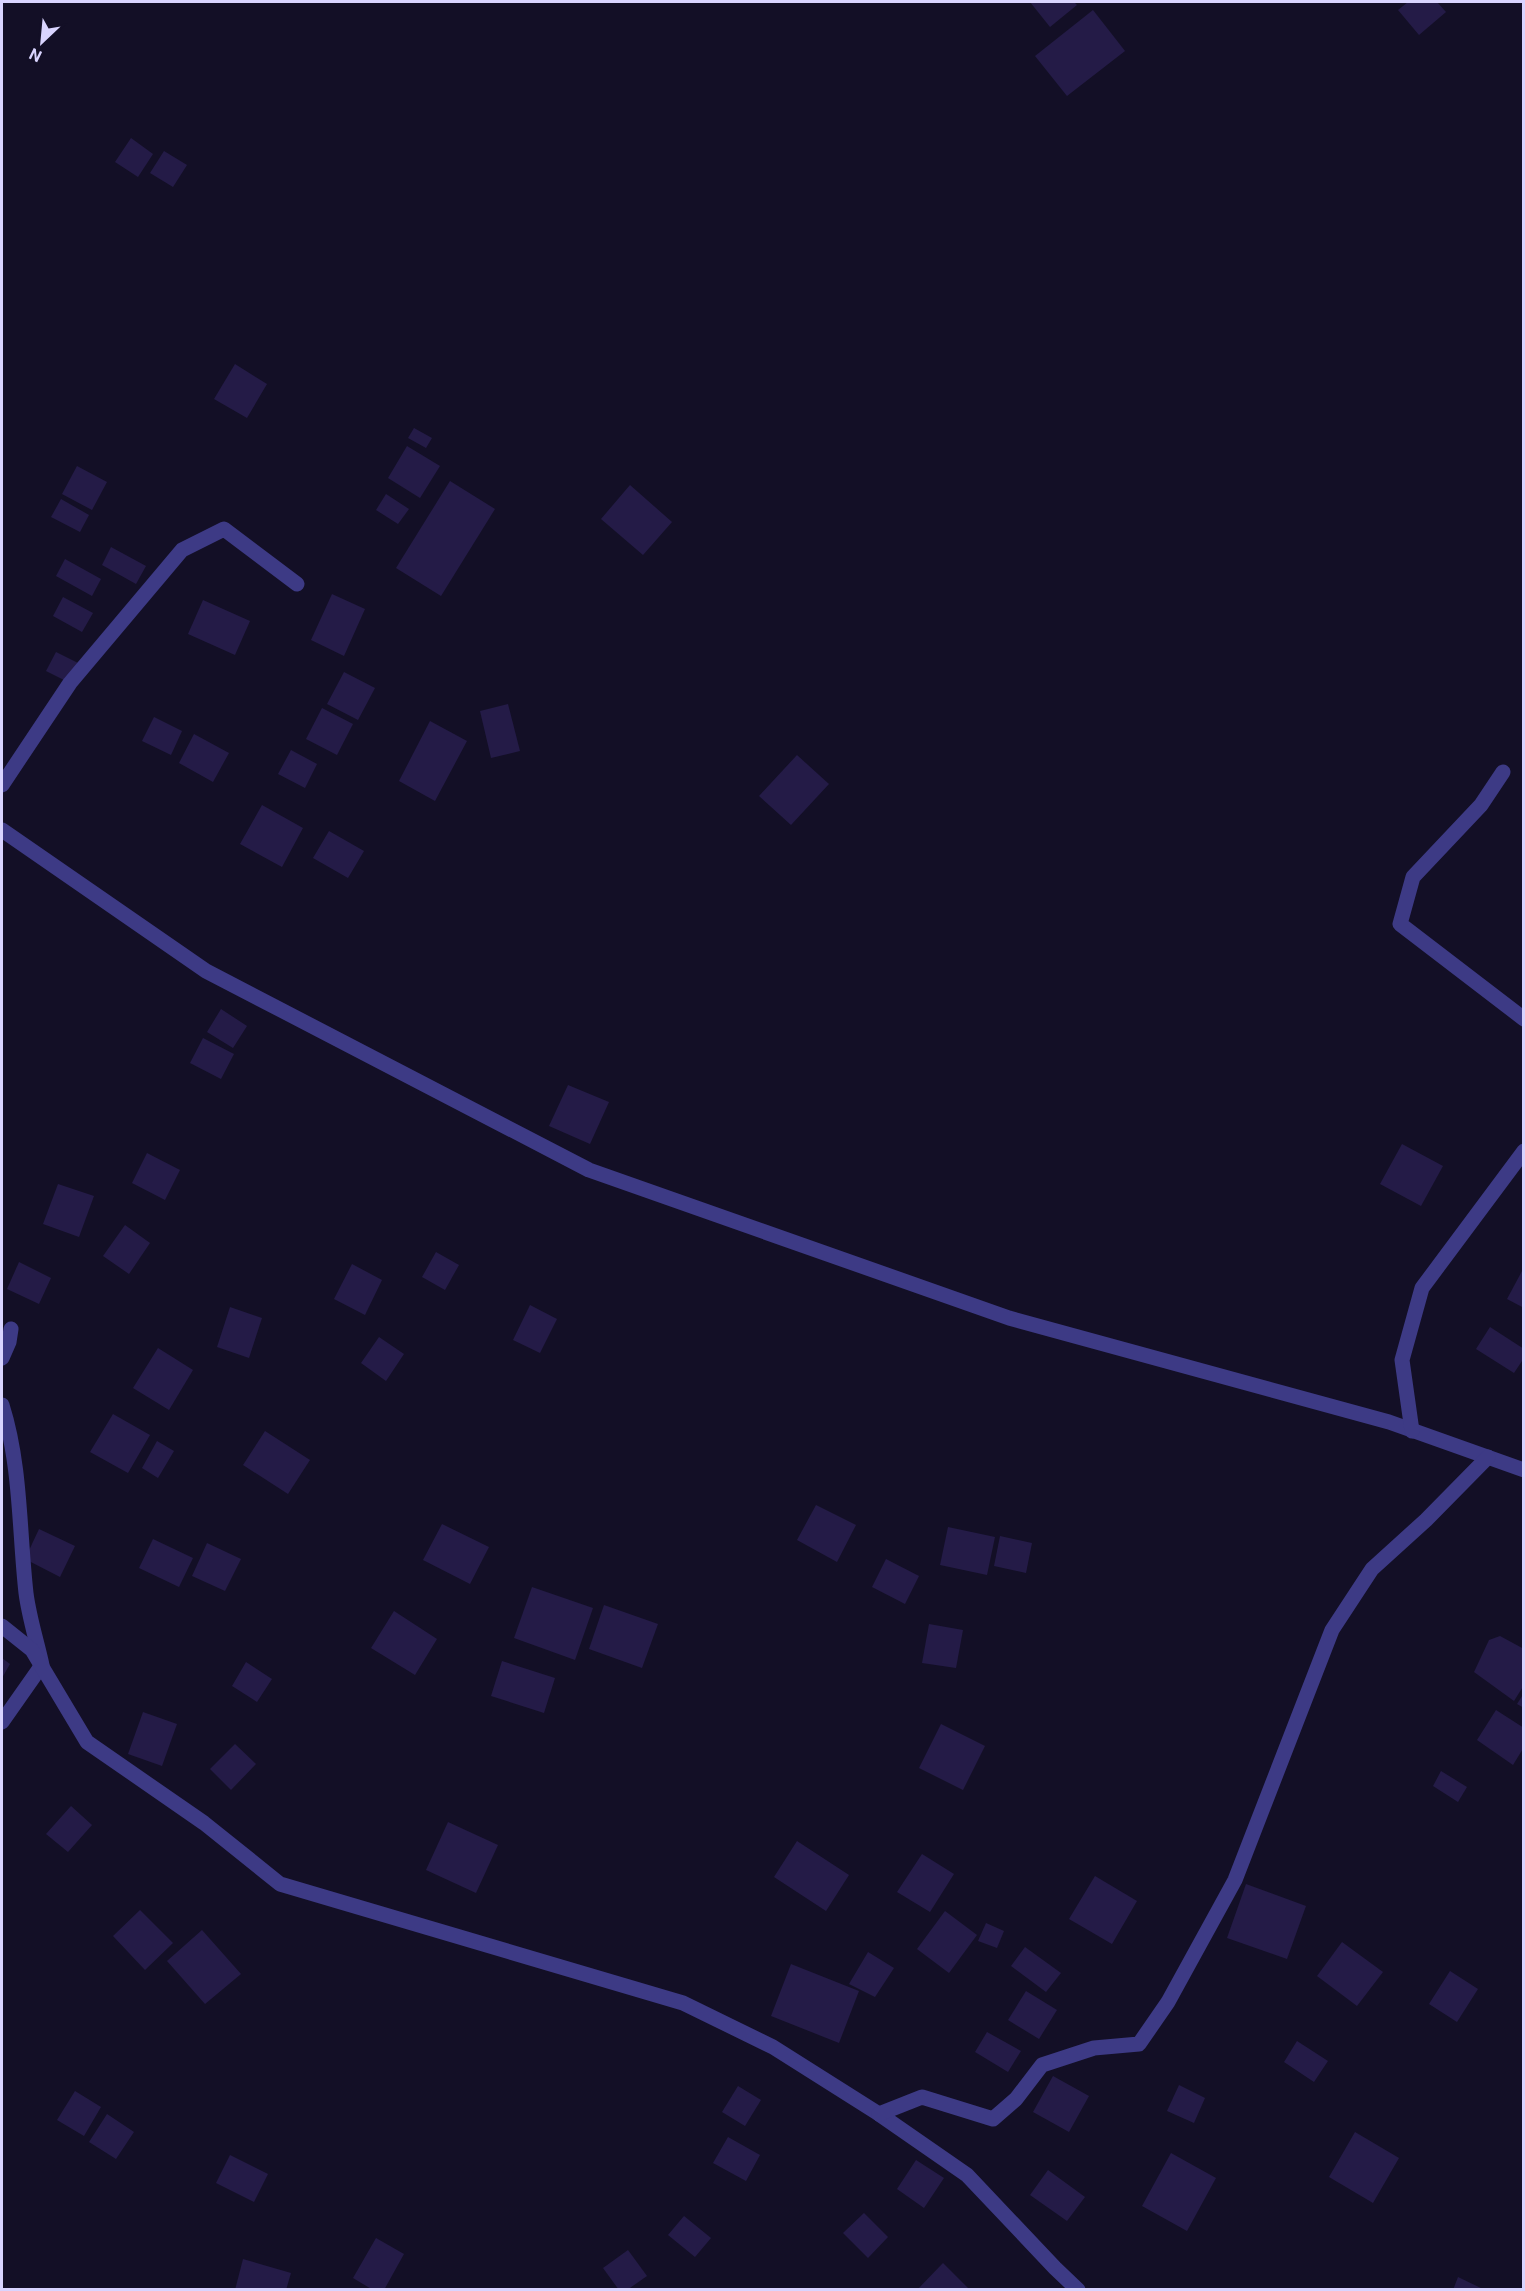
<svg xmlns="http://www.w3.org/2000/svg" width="1525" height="2291" font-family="Roboto,sans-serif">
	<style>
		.building { fill: #241b47 }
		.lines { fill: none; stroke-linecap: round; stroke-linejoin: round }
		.minor { stroke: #3d3a85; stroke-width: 15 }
	</style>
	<rect width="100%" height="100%" fill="#130f26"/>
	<g class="building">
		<polygon points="1030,2 1074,2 1077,5 1050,27"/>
		<polygon points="1408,2 1437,2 1446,12 1419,35 1398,10"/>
		<polygon points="1093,10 1125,51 1067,96 1035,56"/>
		<polygon points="131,138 153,154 138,177 115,162"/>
		<polygon points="164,151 187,165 173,187 150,173"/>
		<polygon points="235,364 267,384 247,418 214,399"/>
		<polygon points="414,428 432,438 426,448 408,438"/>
		<polygon points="407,446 440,466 420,498 388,478"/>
		<polygon points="77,466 107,482 92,510 62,494"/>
		<polygon points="450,481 495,509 441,596 396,568"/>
		<polygon points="630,485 672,522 643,555 601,519"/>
		<polygon points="386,494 409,509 398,524 376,510"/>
		<polygon points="61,499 89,515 80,532 51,517"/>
		<polygon points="111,547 146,566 136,584 102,565"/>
		<polygon points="65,559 101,579 92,596 56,576"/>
		<polygon points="332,594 365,609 344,656 311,640"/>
		<polygon points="63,597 93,613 82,632 53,616"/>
		<polygon points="203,600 250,621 235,655 188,634"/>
		<polygon points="56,652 80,664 70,683 46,671"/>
		<polygon points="344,672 375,688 358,720 327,704"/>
		<polygon points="508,704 520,751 491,758 480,711"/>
		<polygon points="322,708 353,724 337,755 306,739"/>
		<polygon points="154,717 182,731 171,755 142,741"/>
		<polygon points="430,721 467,741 435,801 399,781"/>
		<polygon points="194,734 229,753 213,782 179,763"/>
		<polygon points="291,750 317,764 305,788 278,774"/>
		<polygon points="797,755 829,784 791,825 759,796"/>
		<polygon points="262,805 303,828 282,867 240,844"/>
		<polygon points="329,831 364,851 348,878 313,858"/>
		<polygon points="221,1009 247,1026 233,1048 207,1032"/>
		<polygon points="203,1038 234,1054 221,1079 190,1063"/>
		<polygon points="568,1085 609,1102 590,1144 549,1126"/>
		<polygon points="1402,1144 1443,1166 1421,1206 1380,1184"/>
		<polygon points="147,1153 180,1170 165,1200 132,1183"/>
		<polygon points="58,1184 94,1196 79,1237 43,1224"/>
		<polygon points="125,1225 150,1243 129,1274 103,1256"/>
		<polygon points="436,1252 459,1265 445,1290 422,1277"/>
		<polygon points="19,1262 51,1278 39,1304 7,1289"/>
		<polygon points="352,1264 382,1280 365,1315 334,1299"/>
		<polygon points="1522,1271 1524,1272 1524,1308 1507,1299"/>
		<polygon points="530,1305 557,1319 540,1353 513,1340"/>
		<polygon points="230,1307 262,1318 249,1358 217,1347"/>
		<polygon points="1490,1327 1524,1349 1524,1358 1514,1373 1476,1349"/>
		<polygon points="379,1337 404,1354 386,1381 361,1363"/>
		<polygon points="158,1348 193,1370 169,1410 133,1388"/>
		<polygon points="113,1414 150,1435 128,1473 90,1452"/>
		<polygon points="265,1431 310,1460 288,1494 243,1465"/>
		<polygon points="157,1441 174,1451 158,1478 142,1468"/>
		<polygon points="816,1505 856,1525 837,1562 797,1540"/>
		<polygon points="442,1524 489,1547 470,1584 423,1560"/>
		<polygon points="948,1527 995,1537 987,1575 940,1565"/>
		<polygon points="39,1529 75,1546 60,1577 25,1559"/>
		<polygon points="1000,1536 1032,1543 1026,1573 994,1566"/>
		<polygon points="153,1539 193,1558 179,1587 139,1568"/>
		<polygon points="207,1543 241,1559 225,1591 192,1576"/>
		<polygon points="886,1559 919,1576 905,1604 872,1587"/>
		<polygon points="532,1587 593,1608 575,1660 514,1638"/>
		<polygon points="604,1605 658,1624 642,1668 589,1649"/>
		<polygon points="394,1611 437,1639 415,1675 371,1648"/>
		<polygon points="929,1624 963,1630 956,1668 922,1663"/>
		<polygon points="1500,1636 1524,1649 1524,1685 1514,1701 1474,1672 1489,1640"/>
		<polygon points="2,1658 10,1664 2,1678"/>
		<polygon points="502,1661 555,1678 544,1713 491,1696"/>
		<polygon points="246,1662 272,1679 257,1702 232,1686"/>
		<polygon points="1524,1693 1524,1708 1517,1704"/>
		<polygon points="1496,1710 1524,1728 1524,1747 1513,1765 1477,1740"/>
		<polygon points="143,1712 177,1724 162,1766 128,1754"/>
		<polygon points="941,1724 985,1746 963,1790 919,1768"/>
		<polygon points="235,1744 256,1764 231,1790 210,1769"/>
		<polygon points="1441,1771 1467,1787 1458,1802 1433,1786"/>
		<polygon points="71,1806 92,1825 68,1852 46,1834"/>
		<polygon points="448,1822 498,1845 476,1893 426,1870"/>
		<polygon points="797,1841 849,1875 826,1911 774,1877"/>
		<polygon points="922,1854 954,1874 930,1912 897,1892"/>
		<polygon points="1095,1876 1137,1901 1112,1944 1069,1919"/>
		<polygon points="1246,1884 1306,1906 1287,1959 1227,1938"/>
		<polygon points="140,1910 173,1943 145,1970 113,1936"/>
		<polygon points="945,1911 977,1935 949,1973 917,1949"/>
		<polygon points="986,1923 1004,1931 997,1948 978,1941"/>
		<polygon points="202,1930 241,1974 205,2004 167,1961"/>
		<polygon points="1342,1942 1383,1972 1357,2006 1317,1976"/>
		<polygon points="1025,1947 1061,1973 1046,1992 1011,1966"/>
		<polygon points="868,1952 894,1968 875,1997 849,1984"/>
		<polygon points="791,1964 859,1991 839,2043 771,2016"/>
		<polygon points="1450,1971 1478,1989 1457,2022 1429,2004"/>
		<polygon points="1026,1991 1057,2010 1039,2039 1008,2020"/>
		<polygon points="987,2032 1021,2051 1008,2072 975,2052"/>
		<polygon points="1297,2041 1328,2061 1314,2082 1284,2062"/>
		<polygon points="1053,2076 1089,2096 1069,2132 1033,2112"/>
		<polygon points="1179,2085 1205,2098 1194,2123 1167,2111"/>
		<polygon points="738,2086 761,2100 745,2126 722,2112"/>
		<polygon points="75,2091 101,2107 84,2136 57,2120"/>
		<polygon points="107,2114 134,2132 116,2159 89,2142"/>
		<polygon points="1355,2132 1399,2158 1373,2203 1329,2177"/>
		<polygon points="728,2137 760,2155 746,2181 713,2163"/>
		<polygon points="1171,2153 1216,2178 1187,2231 1142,2206"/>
		<polygon points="230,2155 268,2174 254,2202 216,2183"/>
		<polygon points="916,2160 944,2178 924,2208 897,2189"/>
		<polygon points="1048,2170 1085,2197 1067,2221 1030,2195"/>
		<polygon points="864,2213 888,2237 868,2258 843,2233"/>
		<polygon points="684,2216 711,2238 695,2257 668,2235"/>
		<polygon points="376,2238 404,2254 384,2290 373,2290 353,2278"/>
		<polygon points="628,2250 647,2276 627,2290 619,2290 603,2268"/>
		<polygon points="243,2259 291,2273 286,2290 235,2290"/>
		<polygon points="943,2263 970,2290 917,2290"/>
		<polygon points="1458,2277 1485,2290 1453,2290"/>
	</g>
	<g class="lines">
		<g class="minor">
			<polyline points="1503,772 1481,805 1413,877 1400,924 1524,1019"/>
			<polyline points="2,785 70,683 182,550 224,529 297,584"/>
			<polyline points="2,830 206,971 589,1170 1009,1318 1389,1422 1524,1470"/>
			<polyline points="2,1358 9,1342 11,1329"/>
			<path d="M2,1405C21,1465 19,1530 26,1593C29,1617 37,1642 42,1665L2,1722"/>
			<polyline points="1412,1431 1402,1360 1422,1288 1524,1151"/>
			<polyline points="2,1626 32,1650 87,1742 204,1823 280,1884 683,2003 773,2047 879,2114 967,2175 1055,2268 1078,2290"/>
			<polyline points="879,2114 922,2097 993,2119 1016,2099 1042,2065 1094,2048 1139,2044 1168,2002 1235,1880 1332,1630 1372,1569 1426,1520 1488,1457"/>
		</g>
	</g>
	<rect width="1525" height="2291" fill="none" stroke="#d9d4ff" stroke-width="6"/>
	<g transform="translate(42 42) rotate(206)" stroke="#130f26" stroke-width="4.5" paint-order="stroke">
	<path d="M0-4.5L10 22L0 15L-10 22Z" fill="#d9d4ff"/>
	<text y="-9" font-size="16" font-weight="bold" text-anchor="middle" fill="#d9d4ff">N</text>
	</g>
</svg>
